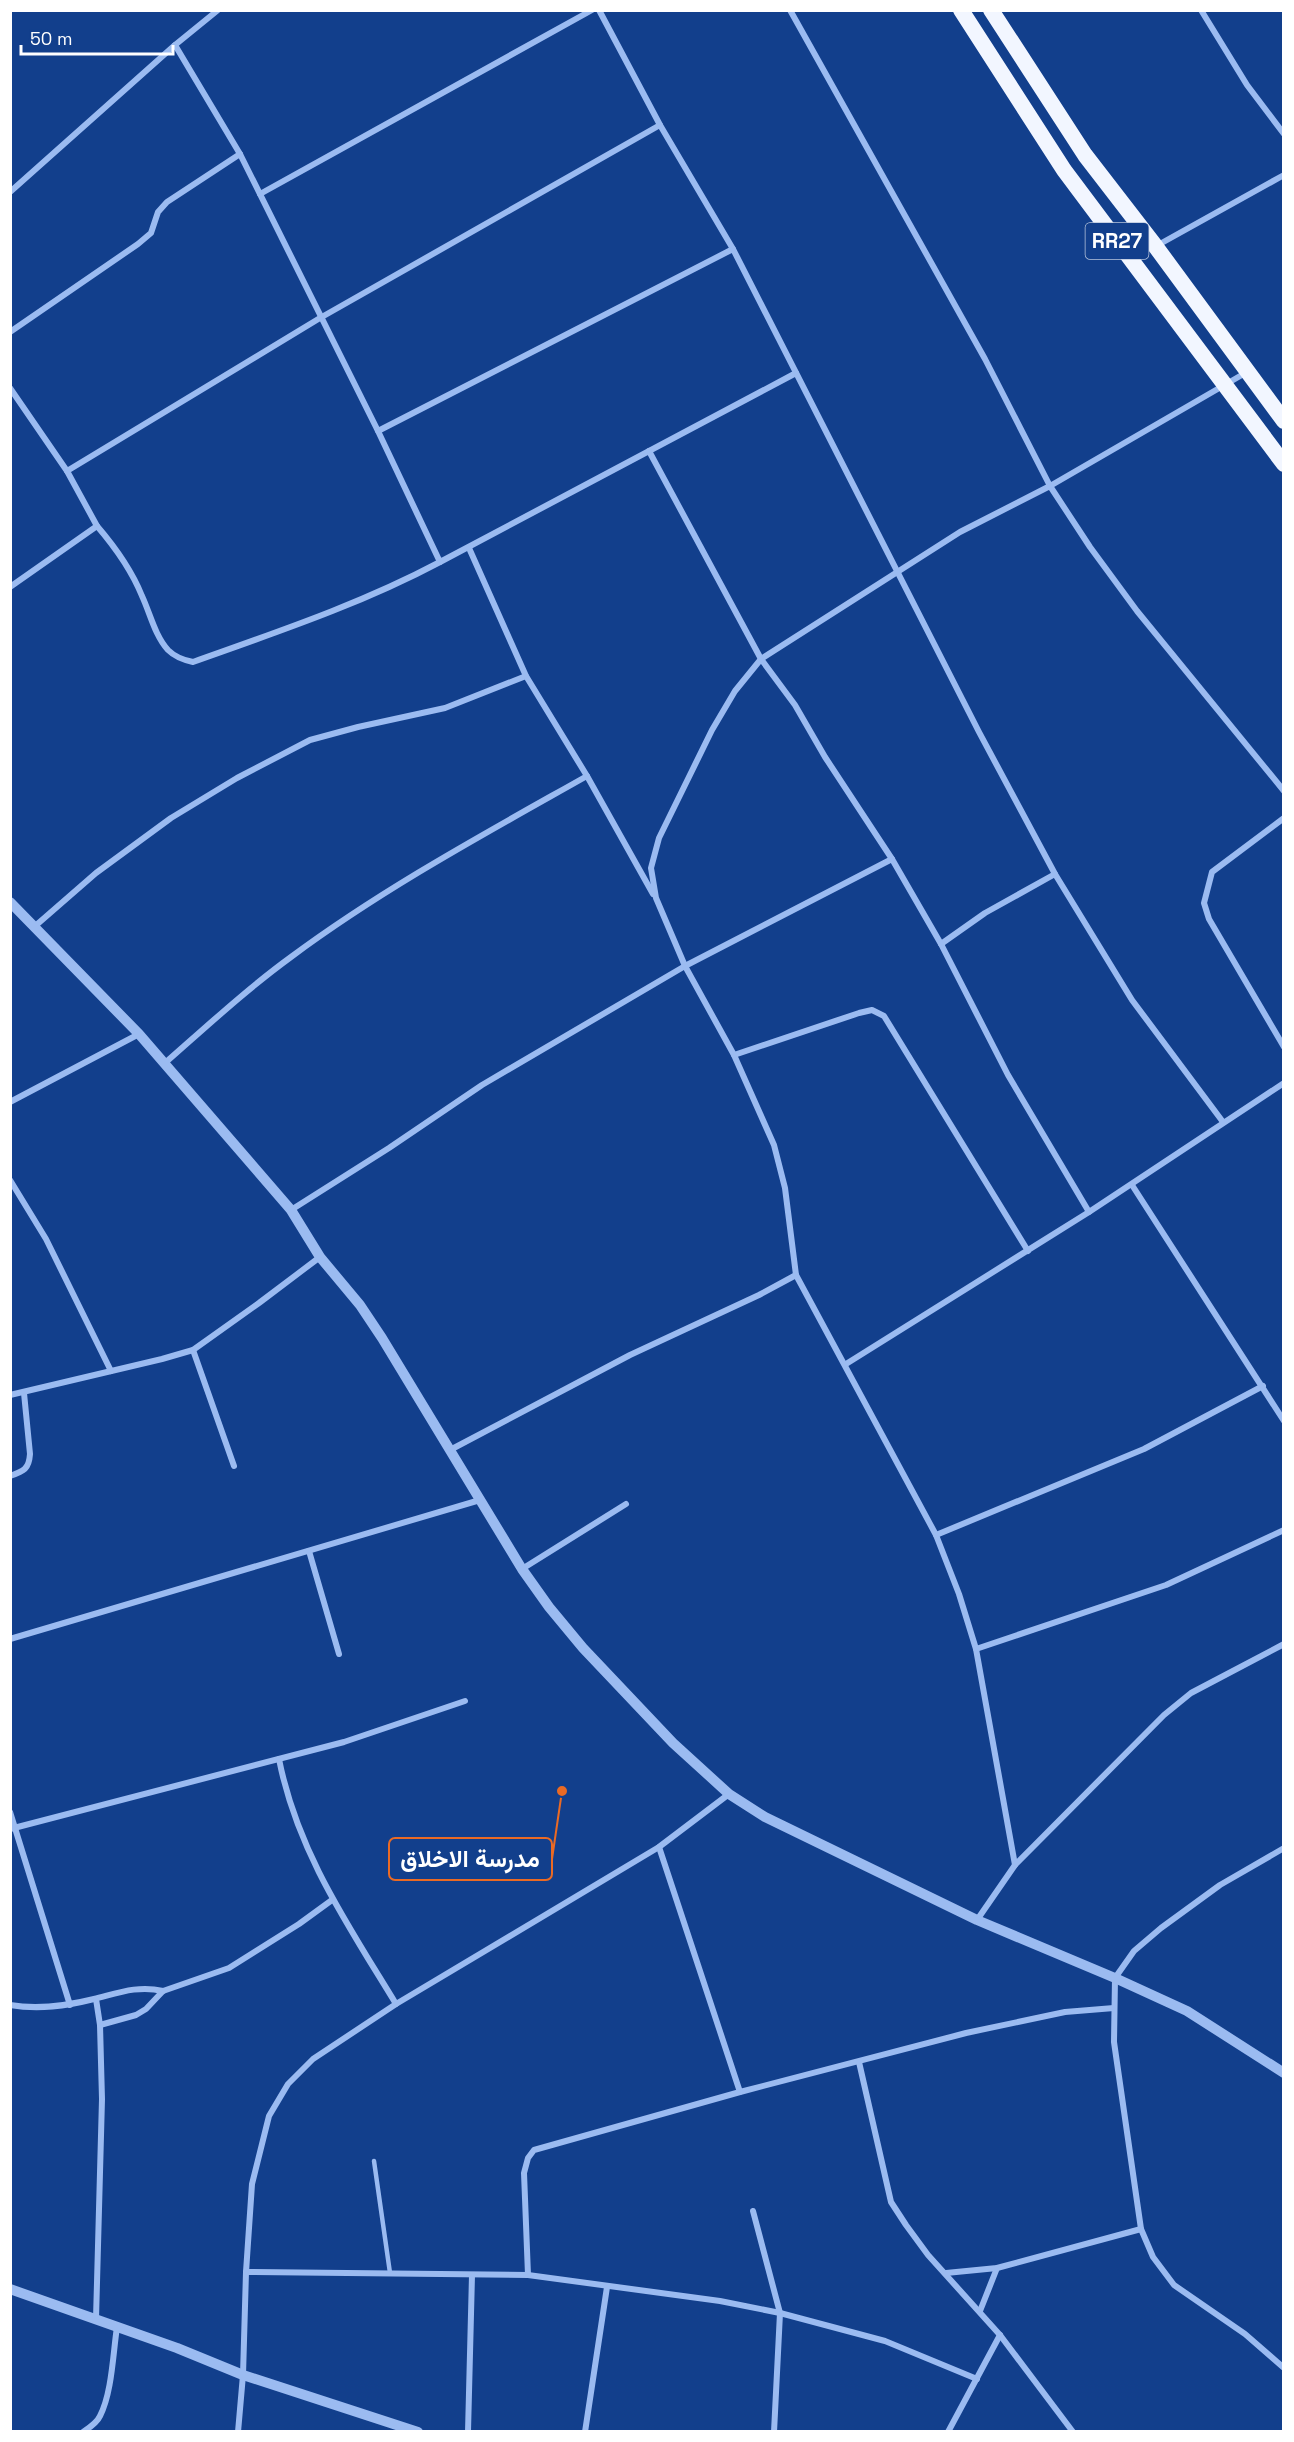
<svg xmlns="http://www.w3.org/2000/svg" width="1294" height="2442" font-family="'Space Grotesk',Vazirmatn,sans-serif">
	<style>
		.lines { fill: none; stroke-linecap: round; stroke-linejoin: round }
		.service { stroke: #9bbbf1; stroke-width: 4.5 }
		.minor { stroke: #9bbbf1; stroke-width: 6 }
		.tertiary { stroke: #9bbbf1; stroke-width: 10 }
		.trunk { stroke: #f2f6ff; stroke-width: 16 }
		.labels { text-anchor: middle; stroke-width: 4.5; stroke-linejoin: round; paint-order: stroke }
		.shield { fill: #123f8c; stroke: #b8c5dc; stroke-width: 1.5 }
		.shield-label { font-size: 21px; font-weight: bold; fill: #fff }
		.leader { fill: none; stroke: #ea6a24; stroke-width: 2 }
		.callout-dot { fill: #ea6a24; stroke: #123f8c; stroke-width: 2 }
		.callout { fill: #123f8c; stroke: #ea6a24; stroke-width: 2 }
		.callout-label { font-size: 24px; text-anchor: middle; font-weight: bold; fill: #fff }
	</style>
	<rect width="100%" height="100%" fill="#123f8c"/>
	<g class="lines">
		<polyline class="service" points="374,2161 390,2273"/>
		<g class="minor">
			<polyline points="599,10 660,125 733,249 979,732 1055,874 1132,1000 1223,1122"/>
			<polyline points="790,10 985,359 1050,486 1090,547 1137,611 1284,791"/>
			<polyline points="1201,10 1247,85 1284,134"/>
			<polyline points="175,45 240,154 378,431 440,562 796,373"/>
			<polyline points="10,192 175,45 218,10"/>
			<polyline points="260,194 592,10"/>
			<polyline points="1158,245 1284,175"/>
			<polyline points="10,332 138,244 151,233 158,212 167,202 240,154"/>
			<polyline points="10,388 67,471"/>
			<polyline points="378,431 733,249"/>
			<polyline points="649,451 761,659 795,705 825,757 892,859 941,944 1008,1075 1089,1212"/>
			<path d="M97,526C115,547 132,571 142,596C150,613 155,636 168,650C175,657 183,660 193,662C277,632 361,604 440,562"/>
			<polyline points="469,548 526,676 587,776 653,894"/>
			<polyline points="10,587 97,526 67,471 320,318 660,125"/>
			<polyline points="1284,818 1212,872 1204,903 1209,919 1284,1047"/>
			<polyline points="34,927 96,873 171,818 237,778 310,740 358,727 445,708 526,676"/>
			<polyline points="941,944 985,913 1055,874"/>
			<polyline points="734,1055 859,1013 872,1010 884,1016 1028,1251"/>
			<path d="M165,1063C206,1027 247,989 291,957C384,888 486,833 587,776"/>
			<polyline points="10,1102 139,1034"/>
			<polyline points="10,1180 46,1239 111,1371"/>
			<polyline points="1132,1185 1284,1421"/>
			<polyline points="291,1210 389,1148 482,1085 685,966 892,859"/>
			<polyline points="193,1350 234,1466"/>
			<polyline points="846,1364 1089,1212 1284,1083"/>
			<polyline points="10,1395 162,1359 193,1350 259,1303 320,1257"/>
			<polyline points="450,1450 630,1355 759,1295 796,1275"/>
			<path d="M10,1476C24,1471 29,1469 30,1454L24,1393"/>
			<polyline points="936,1535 1144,1449 1263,1386"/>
			<polyline points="309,1551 339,1654"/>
			<polyline points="522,1569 626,1504"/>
			<polyline points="10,1639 480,1500"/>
			<polyline points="976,1649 1166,1585 1284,1530"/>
			<path d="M279,1759C297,1851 348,1925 396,2004"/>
			<polyline points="10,1812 70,2005"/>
			<polyline points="10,1829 344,1742 465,1701"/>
			<polyline points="659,1847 740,2092"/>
			<polyline points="1284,1848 1220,1885 1161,1928 1134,1951 1115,1978 1114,2042 1141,2229 1153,2257 1174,2285 1245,2334 1284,2368"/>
			<polyline points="1015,1865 976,1649 959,1594 936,1535 796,1275 785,1188 774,1145 734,1055 685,966 656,898 651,868 659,838 712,730 735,691 761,659 960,532 1050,486 1247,372"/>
			<polyline points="977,1920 1015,1865 1164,1715 1191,1693 1284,1644"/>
			<path d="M10,2005C39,2010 66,2006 94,1999C118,1993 138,1985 163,1991"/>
			<polyline points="100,2025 136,2015 146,2009 163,1991 229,1968 299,1924 332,1900"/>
			<polyline points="859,2062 891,2202 906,2225 928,2255 1000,2335 1073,2432"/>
			<polyline points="753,2211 780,2313 774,2432"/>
			<polyline points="246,2272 528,2275 720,2301 780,2313 885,2341 977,2379"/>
			<polyline points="946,2273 997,2268 1141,2229"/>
			<polyline points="528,2275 524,2173 528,2158 534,2150 740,2092 966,2033 1065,2012 1114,2008"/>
			<polyline points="980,2311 997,2268"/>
			<polyline points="96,2319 102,2099 100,2025 96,1999"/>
			<path d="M83,2432C89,2428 97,2423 100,2416C112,2393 113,2353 117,2327"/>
			<polyline points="238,2432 243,2375 246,2272 252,2184 269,2116 288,2084 313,2059 396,2004 659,1847 729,1794"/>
			<polyline points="468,2432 472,2275"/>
			<polyline points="585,2432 607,2287"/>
			<polyline points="948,2432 1000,2335"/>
		</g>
		<g class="tertiary">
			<polyline points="10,902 139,1034 291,1210 320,1257 360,1305 382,1338 522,1569 549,1607 583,1648 673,1743 729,1794 765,1817 977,1920 1115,1978 1187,2011 1284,2073"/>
			<polyline points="10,2289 177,2348 243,2375 418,2432"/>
		</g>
		<g class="trunk">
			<polyline points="961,10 1064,170 1284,464"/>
			<polyline points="991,10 1085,155 1156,247 1284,421"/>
		</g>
	</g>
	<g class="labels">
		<rect class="shield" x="1085.5" y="223" width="63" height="36" rx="4.5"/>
		<g class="shield-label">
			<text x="1117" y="248">RR27</text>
		</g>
	</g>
	<path class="leader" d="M562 1791L552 1859"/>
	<circle class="callout-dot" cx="562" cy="1791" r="6"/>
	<rect class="callout" x="389" y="1838" width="163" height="42" rx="6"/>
	<g class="callout-label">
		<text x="470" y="1867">مدرسة الاخلاق</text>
	</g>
	<rect width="1294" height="2442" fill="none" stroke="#ffffff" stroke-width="24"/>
	<path d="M21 45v9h152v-9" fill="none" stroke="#ffffff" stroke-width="3"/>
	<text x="30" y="45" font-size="18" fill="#ffffff" stroke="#123f8c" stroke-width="4.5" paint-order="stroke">50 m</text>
</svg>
